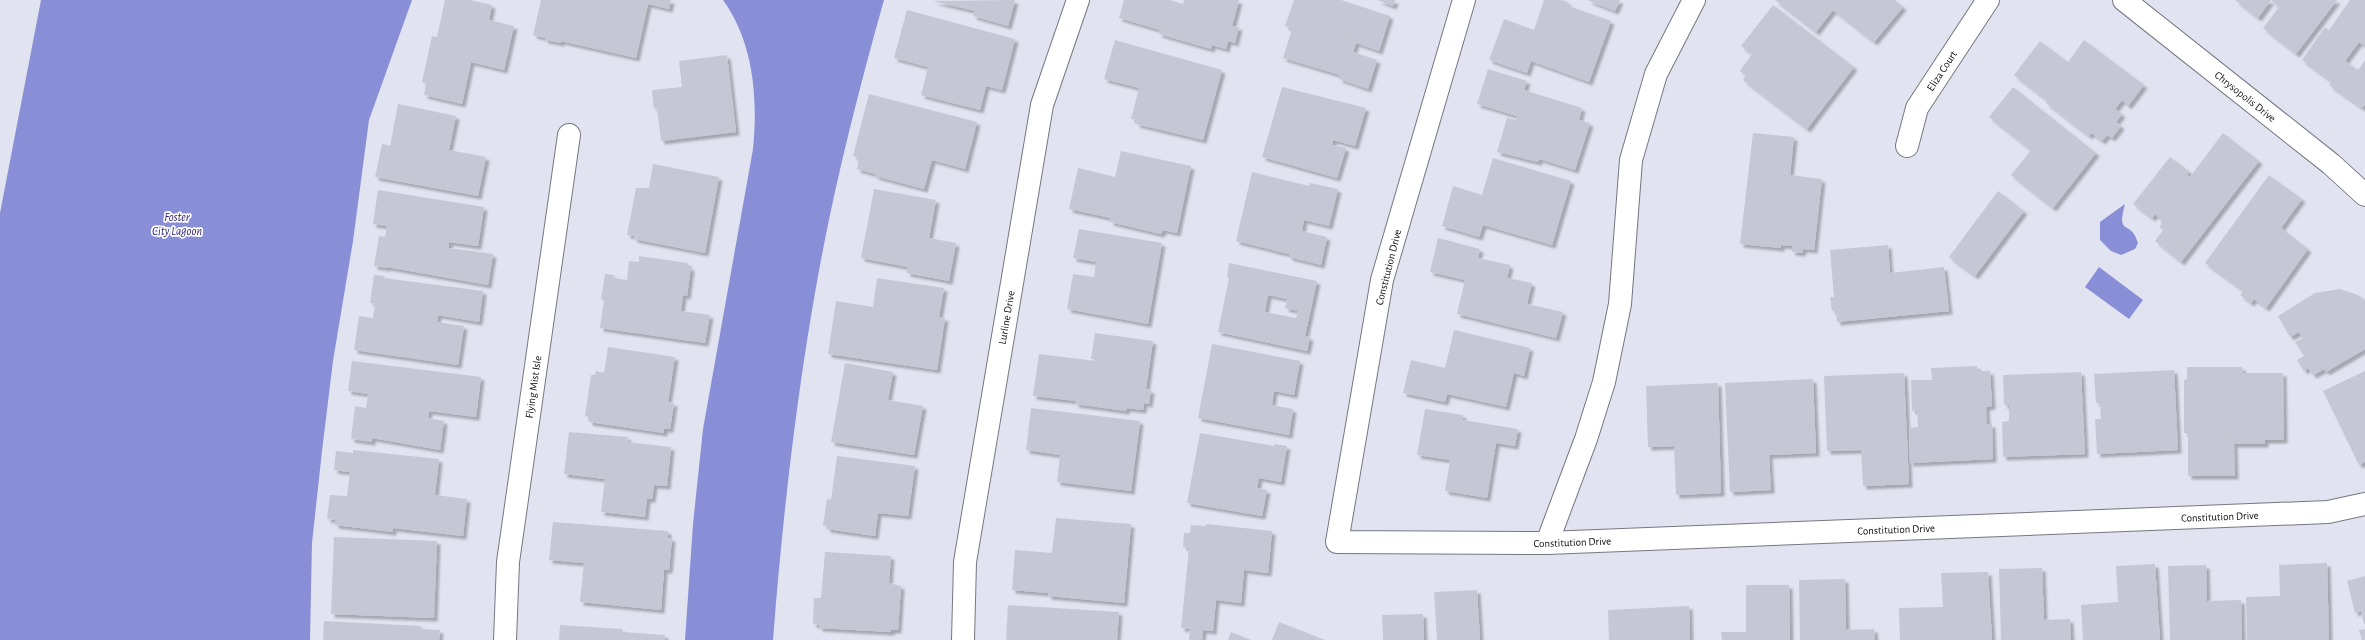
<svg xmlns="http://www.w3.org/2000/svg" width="2365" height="640" font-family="'Alegreya Sans',sans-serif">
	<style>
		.water { fill: #898fd7 }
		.building { fill: #c6c7d4; fill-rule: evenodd; filter: url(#shadow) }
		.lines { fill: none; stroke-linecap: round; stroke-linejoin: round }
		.pedestrian-casing { stroke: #767783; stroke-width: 24 }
		.minor-casing { stroke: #767783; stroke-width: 24 }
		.pedestrian { stroke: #fff; stroke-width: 22 }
		.minor { stroke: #fff; stroke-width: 22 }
		.labels { text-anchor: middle; stroke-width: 3.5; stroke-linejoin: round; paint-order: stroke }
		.street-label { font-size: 11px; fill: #101015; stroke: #fff }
		.water-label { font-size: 12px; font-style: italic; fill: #2c2377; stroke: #fff }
	</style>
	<defs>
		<filter id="shadow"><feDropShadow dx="3.5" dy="3.5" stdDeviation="1" flood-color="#0004"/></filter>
	</defs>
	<rect width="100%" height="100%" fill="#e1e3f0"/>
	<g class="water">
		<polygon points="41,0 412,0 369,120 353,241 333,361 322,451 312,543 310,640 0,640 0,213"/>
		<path d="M723,0H884C857,96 832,194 815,293C795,407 782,524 773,640H685L693,524L703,429L753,149C758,99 754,43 723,0Z"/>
		<path d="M2125,204C2116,238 2131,218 2138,243L2135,249L2121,255L2111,251L2100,240V222Z"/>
		<polygon points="2099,267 2143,300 2129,319 2085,287"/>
	</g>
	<g class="building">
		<polygon points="445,0 470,0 492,5 489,20 514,26 504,70 471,62 462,104 424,95 426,83 422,82 432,36 437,37"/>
		<polygon points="541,0 671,0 669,9 648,4 636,58 561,41 561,43 545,40 545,38 533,35"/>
		<polygon points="1015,0 1008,26 973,16 975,11 933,1"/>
		<polygon points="1124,0 1170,0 1183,4 1184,0 1239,0 1232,26 1239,27 1235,43 1228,41 1226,49 1212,45 1211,49 1159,34 1160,30 1119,18"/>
		<polygon points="1294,0 1341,0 1390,16 1379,51 1356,43 1353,52 1377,60 1368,89 1339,79 1340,75 1283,58 1292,29 1285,26"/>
		<polygon points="1377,0 1395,0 1393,6"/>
		<polygon points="1544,0 1562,0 1568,2 1566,5 1611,21 1589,82 1531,61 1527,73 1489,60 1504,19 1534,30"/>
		<polygon points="1587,0 1620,0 1615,11"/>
		<polygon points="1775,0 1895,0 1903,7 1874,42 1833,10 1816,32"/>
		<polygon points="2235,0 2337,0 2296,54 2263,28 2279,7 2271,0 2258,18"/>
		<polygon points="2350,0 2365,0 2365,46 2359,42 2345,61 2358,70 2365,60 2365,104 2362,108 2329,85 2332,82 2302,60 2325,27 2329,30"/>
		<polygon points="1773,5 1854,67 1807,129 1743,80 1746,76 1740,71 1752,54 1741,46"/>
		<polygon points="907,10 1015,39 1002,90 986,86 980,110 921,95 928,67 894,58"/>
		<polygon points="1115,40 1222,70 1203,140 1136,124 1137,120 1131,119 1139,88 1104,79"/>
		<polygon points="2084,40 2144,85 2128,106 2122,100 2115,109 2122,114 2116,122 2121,126 2112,138 2107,135 2102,141 2091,133 2089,136 2046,103 2048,101 2014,75 2040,41 2068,62"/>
		<polygon points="727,55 736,132 661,141 657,108 654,109 652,90 682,87 679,61"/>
		<polygon points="1488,69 1527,81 1524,90 1582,108 1579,120 1590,123 1575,170 1539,159 1538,162 1497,152 1507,118 1516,120 1517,116 1477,104"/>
		<polygon points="1282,87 1366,108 1355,146 1333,140 1333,145 1346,148 1337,178 1262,157"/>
		<polygon points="2013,87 2096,153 2053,208 2011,175 2031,150 1989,117"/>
		<polygon points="869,94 977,122 965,169 932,160 924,189 875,176 875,174 857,169 859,158 853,156"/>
		<polygon points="398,104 456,116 449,150 486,157 478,196 375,177 382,144 390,146"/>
		<polygon points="1753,133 1794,137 1790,175 1822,179 1814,250 1803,249 1802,253 1792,252 1792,246 1781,245 1781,248 1740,244"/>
		<polygon points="2223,133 2259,161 2181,262 2155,241 2163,230 2160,228 2162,220 2155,214 2152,218 2133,204 2170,157 2190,172 2187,175 2190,177"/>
		<polygon points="1121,151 1191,166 1177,233 1163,230 1161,234 1110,222 1111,218 1069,209 1078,168 1115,177"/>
		<polygon points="1493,158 1571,181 1552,245 1483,225 1479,237 1442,226 1453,186 1482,195"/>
		<polygon points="653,164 719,177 705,253 634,239 634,236 627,235 636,188 649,188"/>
		<polygon points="1252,172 1309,186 1310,183 1338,189 1329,226 1304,220 1302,231 1327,237 1321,265 1289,257 1289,254 1236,241"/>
		<polygon points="2269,175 2302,199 2281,228 2308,249 2266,308 2254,299 2251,303 2240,295 2244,291 2205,263"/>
		<polygon points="874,189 936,200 929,238 956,243 949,281 907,273 908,267 861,258"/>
		<polygon points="378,190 484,207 478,246 449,242 449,248 493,254 488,285 387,267 387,268 374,266 379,236 385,237 387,226 373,224"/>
		<polygon points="1998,191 2024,211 1975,276 1949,257"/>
		<polygon points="1079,229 1162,243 1148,324 1067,309 1073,274 1094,277 1096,262 1073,258"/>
		<polygon points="1438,238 1480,249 1478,258 1510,265 1507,278 1532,283 1527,304 1563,312 1556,338 1457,314 1465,280 1430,272"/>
		<polygon points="1888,245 1890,273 1944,267 1949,311 1837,322 1836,311 1832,311 1830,297 1834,297 1830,250"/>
		<polygon points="639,256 688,263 687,267 691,267 687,296 683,295 681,311 710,315 705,343 600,328 604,300 601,299 605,274 614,275 613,278 627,280 629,261 639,262"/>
		<path d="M1229,263L1317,281L1305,336L1310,337L1307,351L1218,332L1229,278L1227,277ZM1268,295L1287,299L1285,308L1298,311L1296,318L1265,312Z"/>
		<polygon points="374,275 385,276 384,278 483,291 479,322 438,315 437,322 464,326 458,365 354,350 359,316 373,318 375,304 370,303"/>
		<polygon points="877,278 944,288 939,317 945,318 937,370 828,354 836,301 873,307"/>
		<polygon points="2340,289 2358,295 2365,300 2365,349 2326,372 2324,369 2313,375 2308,368 2304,371 2297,360 2304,356 2295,342 2303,338 2299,332 2290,337 2278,316 2315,293"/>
		<polygon points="1454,330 1530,348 1524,376 1514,373 1506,407 1447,394 1445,402 1403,393 1411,360 1445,368"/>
		<polygon points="1095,333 1153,341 1146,389 1151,390 1149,404 1144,403 1143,410 1127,408 1126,411 1075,404 1076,401 1033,396 1039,354 1096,361 1096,359 1091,359"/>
		<polygon points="1212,344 1300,361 1294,395 1274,391 1272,405 1293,409 1289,435 1198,418"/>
		<polygon points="608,347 675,357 668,402 674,403 670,429 664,429 664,433 589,422 589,417 585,416 591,375 595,375 596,371 604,373"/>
		<polygon points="352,361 481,377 476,417 429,411 428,418 444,421 440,450 372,438 372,442 351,439 355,406 366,408 368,394 348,391"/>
		<polygon points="845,363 893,372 888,400 923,406 914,455 831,442"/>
		<polygon points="1977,366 1978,371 1990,371 1992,406 1986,407 1987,424 1992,424 1993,459 1910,463 1909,428 1918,427 1917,410 1912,411 1911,380 1932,380 1931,368"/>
		<polygon points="2187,367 2242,367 2243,373 2283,373 2284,440 2265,440 2265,444 2234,444 2235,476 2188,476 2188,433 2184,433 2184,380 2187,379"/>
		<polygon points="2174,370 2178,450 2097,454 2095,419 2101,419 2100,403 2096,403 2094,374"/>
		<polygon points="2365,371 2365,462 2359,465 2323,391"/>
		<polygon points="2081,372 2085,454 2003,457 2002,422 2009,421 2009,405 2004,405 2003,375"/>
		<polygon points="1904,373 1909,484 1863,486 1861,450 1827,451 1824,376"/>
		<polygon points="1813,379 1816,453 1769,455 1771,490 1730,492 1725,383"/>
		<polygon points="1718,383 1721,493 1676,495 1674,446 1648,447 1646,386"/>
		<polygon points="1031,408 1140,421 1131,491 1057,482 1060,455 1026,450"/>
		<polygon points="1425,409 1463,415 1463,420 1518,429 1515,446 1496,443 1487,498 1445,491 1450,460 1417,455"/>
		<polygon points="569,432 628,437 627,442 671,447 667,486 654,485 652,499 647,499 645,517 601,512 605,479 564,474"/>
		<polygon points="1200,433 1274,446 1274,444 1287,446 1281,482 1259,478 1257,488 1267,490 1262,516 1187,503"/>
		<polygon points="353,450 439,459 435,495 467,499 463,536 393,528 393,532 335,525 335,520 327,519 330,495 347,496 350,472 334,470 336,451 353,453"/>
		<polygon points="837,456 915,466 908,516 878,513 875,536 827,529 827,526 823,525 827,499 831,500"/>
		<polygon points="1056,518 1131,524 1124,603 1048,596 1048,593 1012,590 1015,550 1052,553"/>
		<polygon points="553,522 668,531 668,538 672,538 669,570 664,570 661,610 580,602 584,563 549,560"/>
		<polygon points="1206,524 1272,531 1268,573 1244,570 1241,603 1216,600 1213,631 1203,630 1202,640 1189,640 1190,629 1181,628 1189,548 1183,547 1184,533 1190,533 1191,525 1206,526"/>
		<polygon points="334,537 437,541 434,618 331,614"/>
		<polygon points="825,552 891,556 889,583 901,586 898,630 891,630 891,632 819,628 819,625 813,624 814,598 821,598"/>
		<polygon points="2327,563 2329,640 2247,640 2246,597 2280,596 2279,565"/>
		<polygon points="2155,564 2160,640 2083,640 2081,605 2118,602 2116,566"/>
		<polygon points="2206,565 2207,601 2241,600 2242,640 2170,640 2168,566"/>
		<polygon points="2042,568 2044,620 2070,619 2071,640 2001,640 1999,569"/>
		<polygon points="1988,572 1992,640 1900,640 1899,608 1943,607 1941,573"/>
		<polygon points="2365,576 2365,624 2364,624 2361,611 2355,613 2347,581"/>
		<polygon points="1845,579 1846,630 1874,629 1875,640 1800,640 1799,580"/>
		<polygon points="1746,585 1789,585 1790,640 1722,640 1721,632 1746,632"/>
		<polygon points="1477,590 1480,640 1437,640 1434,592"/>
		<polygon points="1008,605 1119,612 1117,640 1006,640"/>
		<polygon points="1689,606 1690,640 1609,640 1608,610"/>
		<polygon points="1423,614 1424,640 1383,640 1382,615"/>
		<polygon points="324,621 421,626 421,629 440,630 439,640 323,640"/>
		<polygon points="1279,622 1325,640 1272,640"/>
		<polygon points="560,625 622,629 622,632 665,635 665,640 559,640"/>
		<polygon points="2365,629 2365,640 2362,640 2359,630"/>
		<polygon points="1231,632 1251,640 1228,640"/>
	</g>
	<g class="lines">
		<g class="pedestrian-casing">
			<polyline id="pedestrian" points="1547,543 1586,439 1604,382 1620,304 1631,160 1656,74 1694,0"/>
		</g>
		<g class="minor-casing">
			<g id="minor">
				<path id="s1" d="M1464,0L1382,280L1337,542L1547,543L2328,512L2365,504"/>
				<path id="s2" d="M2124,0L2331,164L2365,195"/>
				<path id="s3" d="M1907,146L1917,108L1988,0"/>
				<path id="s4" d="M505,640L508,562L569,135"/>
				<path id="s5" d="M963,640L965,562L1042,105L1078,0"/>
			</g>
		</g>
		<use href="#pedestrian" class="pedestrian"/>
		<use href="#minor" class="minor"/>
	</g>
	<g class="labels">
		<g class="street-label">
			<text dy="4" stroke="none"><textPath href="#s3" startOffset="84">Eliza Court</textPath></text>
			<text dy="4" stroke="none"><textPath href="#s2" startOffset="155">Chrysopolis Drive</textPath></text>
			<text transform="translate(1388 267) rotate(-76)" y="4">Constitution Drive</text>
			<text dy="4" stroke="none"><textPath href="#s5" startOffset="326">Lurline Drive</textPath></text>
			<text dy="4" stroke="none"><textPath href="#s4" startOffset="255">Flying Mist Isle</textPath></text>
			<text dy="4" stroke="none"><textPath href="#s1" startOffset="1441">Constitution Drive</textPath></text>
			<text dy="4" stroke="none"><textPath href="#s1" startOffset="1117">Constitution Drive</textPath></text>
			<text dy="4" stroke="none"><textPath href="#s1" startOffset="793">Constitution Drive</textPath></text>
		</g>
		<g class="water-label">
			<text x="177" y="221">Foster<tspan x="177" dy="14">City Lagoon</tspan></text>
		</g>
	</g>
</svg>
